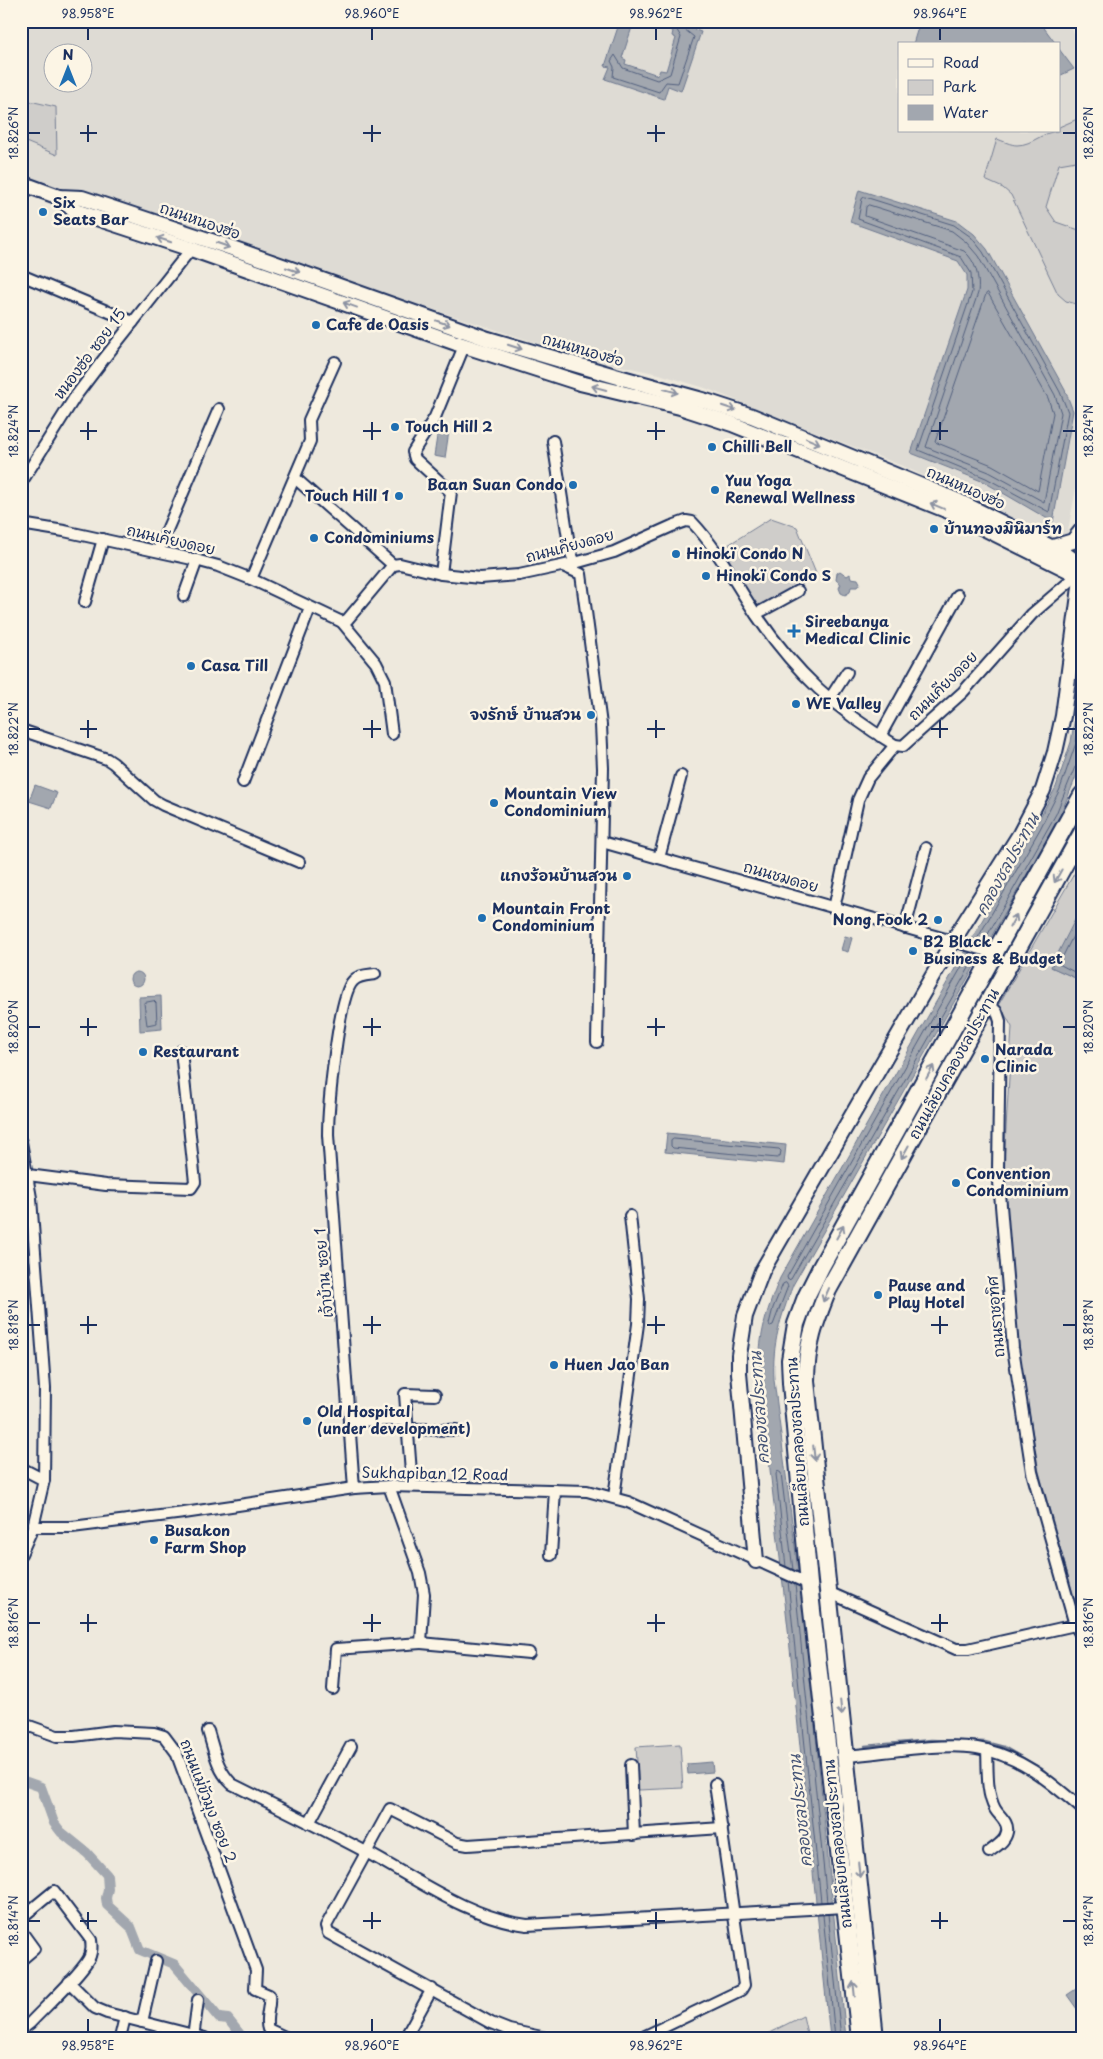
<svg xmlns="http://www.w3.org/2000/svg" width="1103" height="2059" font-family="'Playpen Sans','Playpen Sans Thai',sans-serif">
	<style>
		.built { fill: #dedbd4; fill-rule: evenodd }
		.green { fill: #cfcdca; stroke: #757e94 }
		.water { fill: #a2a7af; stroke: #6c778f }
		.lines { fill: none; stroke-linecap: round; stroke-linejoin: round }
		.shore { stroke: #515f7e; stroke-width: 1 }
		.stream { stroke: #6c778f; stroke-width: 2.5 }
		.canal { stroke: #a2a7af; stroke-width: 10 }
		.street-casing { stroke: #1b2f5e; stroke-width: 14 }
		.secondary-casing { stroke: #1b2f5e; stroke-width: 18 }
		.primary-casing { stroke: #1b2f5e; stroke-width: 20 }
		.street { stroke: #fcf5e5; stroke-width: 10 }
		.secondary { stroke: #fcf5e5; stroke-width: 14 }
		.primary { stroke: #fcf5e5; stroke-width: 16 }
		.oneway { stroke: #8c92a2 }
		.ticks { fill: none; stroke: #1b2f5e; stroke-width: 2 }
		.poi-dot { fill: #1f6fb2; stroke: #fcf5e5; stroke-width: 2 }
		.labels { text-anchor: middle; stroke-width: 5; stroke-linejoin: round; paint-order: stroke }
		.poi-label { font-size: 15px; font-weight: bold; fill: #1b2f5e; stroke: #fcf5e5; text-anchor: start }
		.street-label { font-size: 15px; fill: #1b2f5e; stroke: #fcf5e5 }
		.water-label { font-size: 16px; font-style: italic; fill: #445376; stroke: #fcf5e5 }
		.neatline { fill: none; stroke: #1b2f5e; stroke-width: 2 }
		.ticks-label { font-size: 12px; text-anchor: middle; fill: #1b2f5e }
	</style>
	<rect width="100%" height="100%" fill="#eee9dd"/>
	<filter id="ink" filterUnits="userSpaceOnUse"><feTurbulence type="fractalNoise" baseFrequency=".02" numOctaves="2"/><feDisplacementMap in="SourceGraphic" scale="10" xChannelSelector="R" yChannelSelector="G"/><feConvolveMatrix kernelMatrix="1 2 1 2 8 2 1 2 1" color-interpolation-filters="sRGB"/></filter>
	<g filter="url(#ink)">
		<path class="built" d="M21,21H1065L1082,43V457L1067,536L1056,539L905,467L705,388L659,374L583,358L21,175ZM899,44H1059V131H899ZM52,52H82V82H52Z"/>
		<g class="green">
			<polygon points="21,99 56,107 57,155 21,140"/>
			<path d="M1082,117V160L1059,164L1046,207L1056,222L1082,231V298L1076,304L1066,301L1058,294L1011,195L1003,188L985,180L997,139C1003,141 1011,145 1017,145C1033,145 1043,131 1059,131V127Z"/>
			<polygon points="771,518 797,527 817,576 758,609 720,550"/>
			<polygon points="1082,860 1082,911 1051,967 1082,981 1082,1626 1039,1472 1017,1341 1003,1179 1012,1027 999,1004"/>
			<polygon points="680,1744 683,1788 639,1790 636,1747"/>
			<polygon points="803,2016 808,2038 759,2038"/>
		</g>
		<g class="water">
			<polygon points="620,21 639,21 638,24 633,24 622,58 626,60 625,64 658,75 660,70 666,71 676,38 672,36 673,31 642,21 690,21 688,27 701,32 681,91 668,86 664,99 605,79 610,67 605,66"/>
			<polygon points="920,21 1039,21 1056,44 913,44"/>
			<polygon points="1059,49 1074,69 1059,76"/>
			<polygon points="859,190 957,221 974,234 987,249 1065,390 1073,411 1053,522 984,482 911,453 967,290 967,275 958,261 850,222"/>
			<polygon points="438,430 449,431 445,458 434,456"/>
			<polygon points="840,571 847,576 850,574 851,578 858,579 860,583 857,587 851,587 850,592 845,595 841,593 839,588 841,584 836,580 837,573"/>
			<path d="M1082,671V762L1060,816L793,1285C780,1320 772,1342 774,1380L805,1626L846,2038H830L788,1629L760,1381C757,1341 765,1314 780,1278L1035,827L1056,787L1071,742Z"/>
			<polygon points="35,785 57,793 51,808 29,801"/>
			<polygon points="1080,910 1082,911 1082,981 1051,967"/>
			<polygon points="845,936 852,938 848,952 841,950"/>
			<circle cx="137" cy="979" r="7"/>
			<polygon points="161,996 162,1029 140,1031 139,997"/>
			<polygon points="667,1133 786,1145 784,1164 665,1152"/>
			<polygon points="712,1762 713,1772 688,1774 687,1764"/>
			<polygon points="1079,1987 1082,1991 1082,2016 1067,1995"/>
		</g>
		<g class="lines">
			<g class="shore">
				<polyline points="658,21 675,27 681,37 670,74 657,80 623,68 615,55 611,61 614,67 613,77 659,92 666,82 678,83 694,37 684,29 685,21"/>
				<polygon points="865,197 954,225 971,237 983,252 1060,392 1068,412 1049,512 986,478 918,450 972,292 971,273 961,257 858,219 862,199"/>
				<path d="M869,205L952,231L966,242L978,256L1055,395L1061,413L1044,502L989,472L926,447L978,293C980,278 976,261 964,251L865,216L866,207Z"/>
				<polygon points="988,293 1048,398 1053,413 1038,491 992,465 935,442 986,294"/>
				<polyline points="1082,918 1059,964 1082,976"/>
				<polyline points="976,941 1040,829 1060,789 1076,743 1082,705"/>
				<polyline points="983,943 1056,814 1075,767 1082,764"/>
				<polyline points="970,952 787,1277 788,1280 791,1279 977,954"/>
				<polygon points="154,1001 156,1003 157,1023 147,1025 144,1003"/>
				<polygon points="674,1139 779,1149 781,1151 780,1156 777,1158 673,1148 671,1146 671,1141"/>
				<polygon points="786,1283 788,1286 773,1325 770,1326 769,1324 773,1308 783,1284"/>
				<polyline points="786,1567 776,1474 778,1471 781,1473 793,1570"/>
				<polyline points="788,1581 821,1902"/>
				<polyline points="795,1584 827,1902"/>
				<polyline points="828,1914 841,2038"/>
				<polyline points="823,1915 835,2038"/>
			</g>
			<polyline class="stream" points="865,1746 931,1740 985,1742 1004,1747 1042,1769 1082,1802"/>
			<g class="canal">
				<polyline points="21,1723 25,1731 21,1739"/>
				<polyline points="21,1780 41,1787 54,1823 61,1832 87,1853 107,1875 108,1889 106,1898 107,1905 131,1927 140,1950 174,1964 219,2018 228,2019 243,2038"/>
			</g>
			<g class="street-casing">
				<g id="street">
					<polyline points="21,275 133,322"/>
					<polyline points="553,441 570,551 575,563"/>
					<polyline points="295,478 393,565"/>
					<polyline points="21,483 75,397 103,360 191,249"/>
					<polyline points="21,524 64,531 192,559 218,566 251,579 342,622 376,663 385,681 392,734"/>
					<polyline points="158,551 219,409"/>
					<polyline points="563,566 581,574 601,725 603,768 597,1042"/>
					<polyline points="441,574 451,492 415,459 413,452 435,417 464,346"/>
					<polyline points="251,579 310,441 309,420 335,362"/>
					<polyline points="184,596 197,560"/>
					<polyline points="85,602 103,539"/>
					<polyline points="756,614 798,591"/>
					<path d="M342,622L347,620L393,565L400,564L441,574L480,578L519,575L575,563L614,552L672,526L686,521L692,522C718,549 736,585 757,616C796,673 836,710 895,745L903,746L963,692L1032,614L1082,571"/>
					<polyline points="829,700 847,672"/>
					<polyline points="21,730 107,759 113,763 154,800 163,805 299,862"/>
					<polyline points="880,736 958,595"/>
					<polyline points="243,782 310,608"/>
					<polyline points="602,842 995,953"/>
					<polyline points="659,858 681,776"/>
					<polyline points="834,908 858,800 868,778 895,745"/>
					<polyline points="905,928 926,848"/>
					<polyline points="988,1003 997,1012 1000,1021 998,1170 1013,1348 1032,1472 1075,1625 1082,1637"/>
					<polyline points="21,1142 31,1198 45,1388 44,1480 33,1527 21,1554"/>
					<polyline points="28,1175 106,1185 191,1188 195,1182 181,1051"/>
					<polyline points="349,1421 407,1420"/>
					<polyline points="408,1429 456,1430"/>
					<polyline points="21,1468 44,1480"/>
					<polyline points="412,1486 405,1394 435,1395"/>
					<path d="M354,1488L328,1135C328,1110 338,996 353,981C358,975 368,975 375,974"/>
					<polyline points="614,1497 638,1324 639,1299 630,1216"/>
					<polyline points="33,1527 72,1527 184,1513 354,1488 389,1486 587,1491 628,1502 809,1584"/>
					<polyline points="551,1555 555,1490"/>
					<polyline points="828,1592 956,1649 968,1649 1075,1625"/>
					<polyline points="421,1643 529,1653"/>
					<polyline points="333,1689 336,1649 421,1643 424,1594 420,1573 389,1486"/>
					<path d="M21,1723L57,1736H74L113,1731L154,1733L164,1736L176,1752L256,1970L255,1989L269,1995C271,2007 264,2018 268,2029L287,2038"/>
					<path d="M208,1731C214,1750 217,1770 232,1784C278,1807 323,1829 368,1853C418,1880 470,1918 527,1925L845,1907"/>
					<path d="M987,1750C988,1769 986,1792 995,1809C999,1816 1009,1822 1007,1832C1005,1842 996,1846 989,1852"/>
					<path d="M847,1756C885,1753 940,1742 977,1748C1019,1755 1051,1782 1082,1809"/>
					<polyline points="631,1765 634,1835"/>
					<polyline points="309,1823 351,1746"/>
					<path d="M21,1918L54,1891L91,1940C92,1946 92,1950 90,1956C85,1970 43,2009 30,2023L21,2030"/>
					<polyline points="21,1931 34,1949 21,1960"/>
					<polyline points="69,1982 95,2008 107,2013 205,2038"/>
					<polyline points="142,2022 156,1961"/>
					<polyline points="120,2038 125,2017"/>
					<polyline points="193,2038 198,2000"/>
					<polyline points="405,2038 432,1989"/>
					<polyline points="546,2038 509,2030 491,2023 328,1933 326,1926 390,1809 457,1843 468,1845 722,1828"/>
					<polyline points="641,2038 741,1990 744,1985 715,1784"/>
				</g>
			</g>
			<g class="secondary-casing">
				<g id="secondary">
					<polyline points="1080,21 1082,23"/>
					<polyline points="21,183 59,197 82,198 232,248 488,339 615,376 706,401 752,416 958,501 1065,554 1075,561 1082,571"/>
					<polyline points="59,197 75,211 191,249 456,343 580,383 680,407 732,424 953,513 1070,571 1082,571"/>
					<polyline points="1053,547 1073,541 1082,530"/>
					<polyline points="756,1561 739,1373 739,1355 745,1316 762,1271 953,941 1020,834 1043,790 1055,752 1063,716 1082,572"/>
				</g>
			</g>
			<g class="primary-casing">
				<g id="primary">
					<polyline points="860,2038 809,1584 791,1383 790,1360 796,1324 806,1297 821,1267 1082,795"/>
					<path d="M875,2038L806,1381C806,1346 815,1322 828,1290L1082,833"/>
				</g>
			</g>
			<use href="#street" class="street"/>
			<use href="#secondary" class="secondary"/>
			<use href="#primary" class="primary"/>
		</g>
		<defs><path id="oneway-shaft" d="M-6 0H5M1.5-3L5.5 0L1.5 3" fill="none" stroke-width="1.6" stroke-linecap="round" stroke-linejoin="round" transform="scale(1.25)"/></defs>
		<g class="oneway">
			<use href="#oneway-shaft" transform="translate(164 240) rotate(-162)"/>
			<use href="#oneway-shaft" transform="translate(223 245) rotate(19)"/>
			<use href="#oneway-shaft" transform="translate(293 270) rotate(19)"/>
			<use href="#oneway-shaft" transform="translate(350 305) rotate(-160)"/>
			<use href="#oneway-shaft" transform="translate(443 323) rotate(19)"/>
			<use href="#oneway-shaft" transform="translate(515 347) rotate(18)"/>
			<use href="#oneway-shaft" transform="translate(599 388) rotate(-165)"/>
			<use href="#oneway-shaft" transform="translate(671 391) rotate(15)"/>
			<use href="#oneway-shaft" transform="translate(729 408) rotate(18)"/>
			<use href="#oneway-shaft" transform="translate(813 441) rotate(22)"/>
			<use href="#oneway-shaft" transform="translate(937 506) rotate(-157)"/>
			<use href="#oneway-shaft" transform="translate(1058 876) rotate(119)"/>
			<use href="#oneway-shaft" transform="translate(1013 921) rotate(-61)"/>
			<use href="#oneway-shaft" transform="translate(930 1072) rotate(-61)"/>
			<use href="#oneway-shaft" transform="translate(905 1152) rotate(119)"/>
			<use href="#oneway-shaft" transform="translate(840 1232) rotate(-61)"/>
			<use href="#oneway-shaft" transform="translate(826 1295) rotate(114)"/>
			<use href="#oneway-shaft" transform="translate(814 1453) rotate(84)"/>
			<use href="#oneway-shaft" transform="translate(841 1708) rotate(84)"/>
			<use href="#oneway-shaft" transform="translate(859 1870) rotate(84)"/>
			<use href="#oneway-shaft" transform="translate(854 1989) rotate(-96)"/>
		</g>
	</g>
	<path class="ticks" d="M88,28V40M372,28V40M656,28V40M940,28V40M88,125V142M372,125V142M656,125V142M28,133H40M80,133H97M363,133H381M647,133H665M1063,133H1076M88,422V440M372,422V440M656,422V440M940,422V440M28,431H40M80,431H97M363,431H381M647,431H665M931,431H948M1063,431H1076M88,720V738M372,720V738M656,720V738M940,720V738M28,729H40M80,729H97M363,729H381M647,729H665M931,729H948M1063,729H1076M88,1018V1036M372,1018V1036M656,1018V1036M940,1018V1036M28,1027H40M80,1027H97M363,1027H381M647,1027H665M931,1027H948M1063,1027H1076M88,1316V1334M372,1316V1334M656,1316V1334M940,1316V1334M28,1325H40M80,1325H97M363,1325H381M647,1325H665M931,1325H948M1063,1325H1076M88,1614V1632M372,1614V1632M656,1614V1632M940,1614V1632M28,1623H40M80,1623H97M363,1623H381M647,1623H665M931,1623H948M1063,1623H1076M88,1912V1929M372,1912V1929M656,1912V1929M940,1912V1929M28,1921H40M80,1921H97M363,1921H381M647,1921H665M931,1921H948M1063,1921H1076M88,2019V2032M372,2019V2032M656,2019V2032M940,2019V2032"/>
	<g class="poi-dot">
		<circle cx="43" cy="212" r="5"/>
		<circle cx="316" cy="325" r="5"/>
		<circle cx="395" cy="427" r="5"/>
		<circle cx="712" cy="447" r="5"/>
		<circle cx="573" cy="485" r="5"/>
		<circle cx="715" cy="490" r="5"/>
		<circle cx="399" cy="496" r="5"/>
		<circle cx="934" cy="529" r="5"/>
		<circle cx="314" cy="538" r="5"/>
		<circle cx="676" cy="554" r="5"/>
		<circle cx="706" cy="576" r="5"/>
		<path d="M791.5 623.5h5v5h5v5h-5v5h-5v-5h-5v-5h5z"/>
		<circle cx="191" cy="666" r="5"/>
		<circle cx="796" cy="704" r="5"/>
		<circle cx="591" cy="715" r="5"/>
		<circle cx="494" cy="803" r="5"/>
		<circle cx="627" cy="876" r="5"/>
		<circle cx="482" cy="918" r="5"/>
		<circle cx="938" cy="920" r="5"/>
		<circle cx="913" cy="951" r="5"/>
		<circle cx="143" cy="1052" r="5"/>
		<circle cx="985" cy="1059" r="5"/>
		<circle cx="956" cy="1183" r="5"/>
		<circle cx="878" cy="1295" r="5"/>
		<circle cx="554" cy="1365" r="5"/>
		<circle cx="307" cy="1421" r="5"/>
		<circle cx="154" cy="1540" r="5"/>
	</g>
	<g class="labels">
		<g class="poi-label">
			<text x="53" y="208">Six<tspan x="53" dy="17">Seats Bar</tspan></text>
			<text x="326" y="330">Cafe de Oasis</text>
			<text x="405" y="432">Touch Hill 2</text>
			<text x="722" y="452">Chilli Bell</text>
			<text x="725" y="486">Yuu Yoga<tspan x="725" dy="17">Renewal Wellness</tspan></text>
			<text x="563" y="490" text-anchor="end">Baan Suan Condo</text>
			<text x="389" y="501" text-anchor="end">Touch Hill 1</text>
			<text x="944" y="534">บ้านทองมินิมาร์ท</text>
			<text x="324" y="543">Condominiums</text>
			<text x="686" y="559">Hinokï Condo N</text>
			<text x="716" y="581">Hinokï Condo S</text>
			<text x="805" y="627">Sireebanya<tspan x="805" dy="17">Medical Clinic</tspan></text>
			<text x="201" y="671">Casa Till</text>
			<text x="806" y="709">WE Valley</text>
			<text x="581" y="720" text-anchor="end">จงรักษ์ บ้านสวน</text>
			<text x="504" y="799">Mountain View<tspan x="504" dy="17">Condominium</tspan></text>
			<text x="617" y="881" text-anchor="end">แกงร้อนบ้านสวน</text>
			<text x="492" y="914">Mountain Front<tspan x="492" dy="17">Condominium</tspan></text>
			<text x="928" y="925" text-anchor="end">Nong Fook 2</text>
			<text x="923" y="947">B2 Black -<tspan x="923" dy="17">Business &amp; Budget</tspan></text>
			<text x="995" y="1055">Narada<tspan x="995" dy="17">Clinic</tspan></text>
			<text x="153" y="1057">Restaurant</text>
			<text x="966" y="1179">Convention<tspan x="966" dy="17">Condominium</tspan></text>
			<text x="888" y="1291">Pause and<tspan x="888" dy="17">Play Hotel</tspan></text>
			<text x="564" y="1370">Huen Jao Ban</text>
			<text x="317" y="1417">Old Hospital<tspan x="317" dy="17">(under development)</tspan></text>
			<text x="164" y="1536">Busakon<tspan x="164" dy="17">Farm Shop</tspan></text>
		</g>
		<g class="street-label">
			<text transform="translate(200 221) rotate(19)" y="5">ถนนหนองฮ่อ</text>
			<text transform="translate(583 350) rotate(16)" y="5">ถนนหนองฮ่อ</text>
			<text transform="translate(90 354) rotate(-53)" y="5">หนองฮ่อ ซอย 15</text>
			<text transform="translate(966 488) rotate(24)" y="5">ถนนหนองฮ่อ</text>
			<text transform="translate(171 540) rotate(13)" y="5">ถนนเคียงดอย</text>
			<text transform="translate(570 546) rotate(-15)" y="5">ถนนเคียงดอย</text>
			<text transform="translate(943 686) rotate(-45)" y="5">ถนนเคียงดอย</text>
			<text transform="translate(781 877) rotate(16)" y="5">ถนนชมดอย</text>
			<text transform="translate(954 1064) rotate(-61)" y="5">ถนนเลียบคลองชลประทาน</text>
			<text transform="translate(324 1273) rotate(-95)" y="5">เจ้าบ้าน ซอย 1</text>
			<text transform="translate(996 1317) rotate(-95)" y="5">ถนนราชอุทิศ</text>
			<text transform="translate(798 1442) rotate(-94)" y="5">ถนนเลียบคลองชลประทาน</text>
			<text transform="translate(435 1474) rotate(1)" y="5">Sukhapiban 12 Road</text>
			<text transform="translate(208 1801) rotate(69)" y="5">ถนนแม่ขัวมุง ซอย 2</text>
			<text transform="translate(838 1844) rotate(-96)" y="5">ถนนเลียบคลองชลประทาน</text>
		</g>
		<g class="water-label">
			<text transform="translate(1007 864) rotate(-61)" y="6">คลองชลประทาน</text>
			<text transform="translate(759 1408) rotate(-94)" y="6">คลองชลประทาน</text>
			<text transform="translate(800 1811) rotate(-96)" y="6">คลองชลประทาน</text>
		</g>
	</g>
	<rect width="1103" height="2059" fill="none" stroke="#fcf5e5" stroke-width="55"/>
	<rect x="898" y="42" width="162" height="90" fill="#fcf5e5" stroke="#a2a6af"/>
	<rect x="908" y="59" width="25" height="8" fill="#fcf5e5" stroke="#a2a6af"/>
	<text x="943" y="68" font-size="15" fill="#1b2f5e">Road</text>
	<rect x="908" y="80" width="25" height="15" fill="#cfcdca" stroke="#a2a6af"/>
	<text x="943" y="92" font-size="15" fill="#1b2f5e">Park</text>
	<rect x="908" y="105" width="25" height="15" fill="#a2a7af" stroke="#a2a6af"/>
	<text x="943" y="118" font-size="15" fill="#1b2f5e">Water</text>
	<g transform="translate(68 68)"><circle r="24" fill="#fcf5e5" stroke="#a2a6af"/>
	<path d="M0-4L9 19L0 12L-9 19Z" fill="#1f6fb2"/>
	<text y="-8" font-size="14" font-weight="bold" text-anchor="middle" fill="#1b2f5e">N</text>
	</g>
	<rect x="28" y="28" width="1048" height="2004" class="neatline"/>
	<g class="ticks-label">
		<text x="88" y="18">98.958°E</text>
		<text x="372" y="18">98.960°E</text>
		<text x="656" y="18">98.962°E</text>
		<text x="940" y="18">98.964°E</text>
		<text transform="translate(14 133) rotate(-90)" y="4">18.826°N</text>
		<text transform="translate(1089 133) rotate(-90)" y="4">18.826°N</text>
		<text transform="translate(14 431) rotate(-90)" y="4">18.824°N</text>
		<text transform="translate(1089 431) rotate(-90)" y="4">18.824°N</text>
		<text transform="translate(14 729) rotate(-90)" y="4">18.822°N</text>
		<text transform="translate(1089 729) rotate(-90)" y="4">18.822°N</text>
		<text transform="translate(14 1027) rotate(-90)" y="4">18.820°N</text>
		<text transform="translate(1089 1027) rotate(-90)" y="4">18.820°N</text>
		<text transform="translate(14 1325) rotate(-90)" y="4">18.818°N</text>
		<text transform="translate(1089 1325) rotate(-90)" y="4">18.818°N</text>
		<text transform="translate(14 1623) rotate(-90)" y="4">18.816°N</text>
		<text transform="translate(1089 1623) rotate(-90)" y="4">18.816°N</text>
		<text transform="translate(14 1921) rotate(-90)" y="4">18.814°N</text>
		<text transform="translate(1089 1921) rotate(-90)" y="4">18.814°N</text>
		<text x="88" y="2050">98.958°E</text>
		<text x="372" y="2050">98.960°E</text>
		<text x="656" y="2050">98.962°E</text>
		<text x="940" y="2050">98.964°E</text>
	</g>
</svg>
